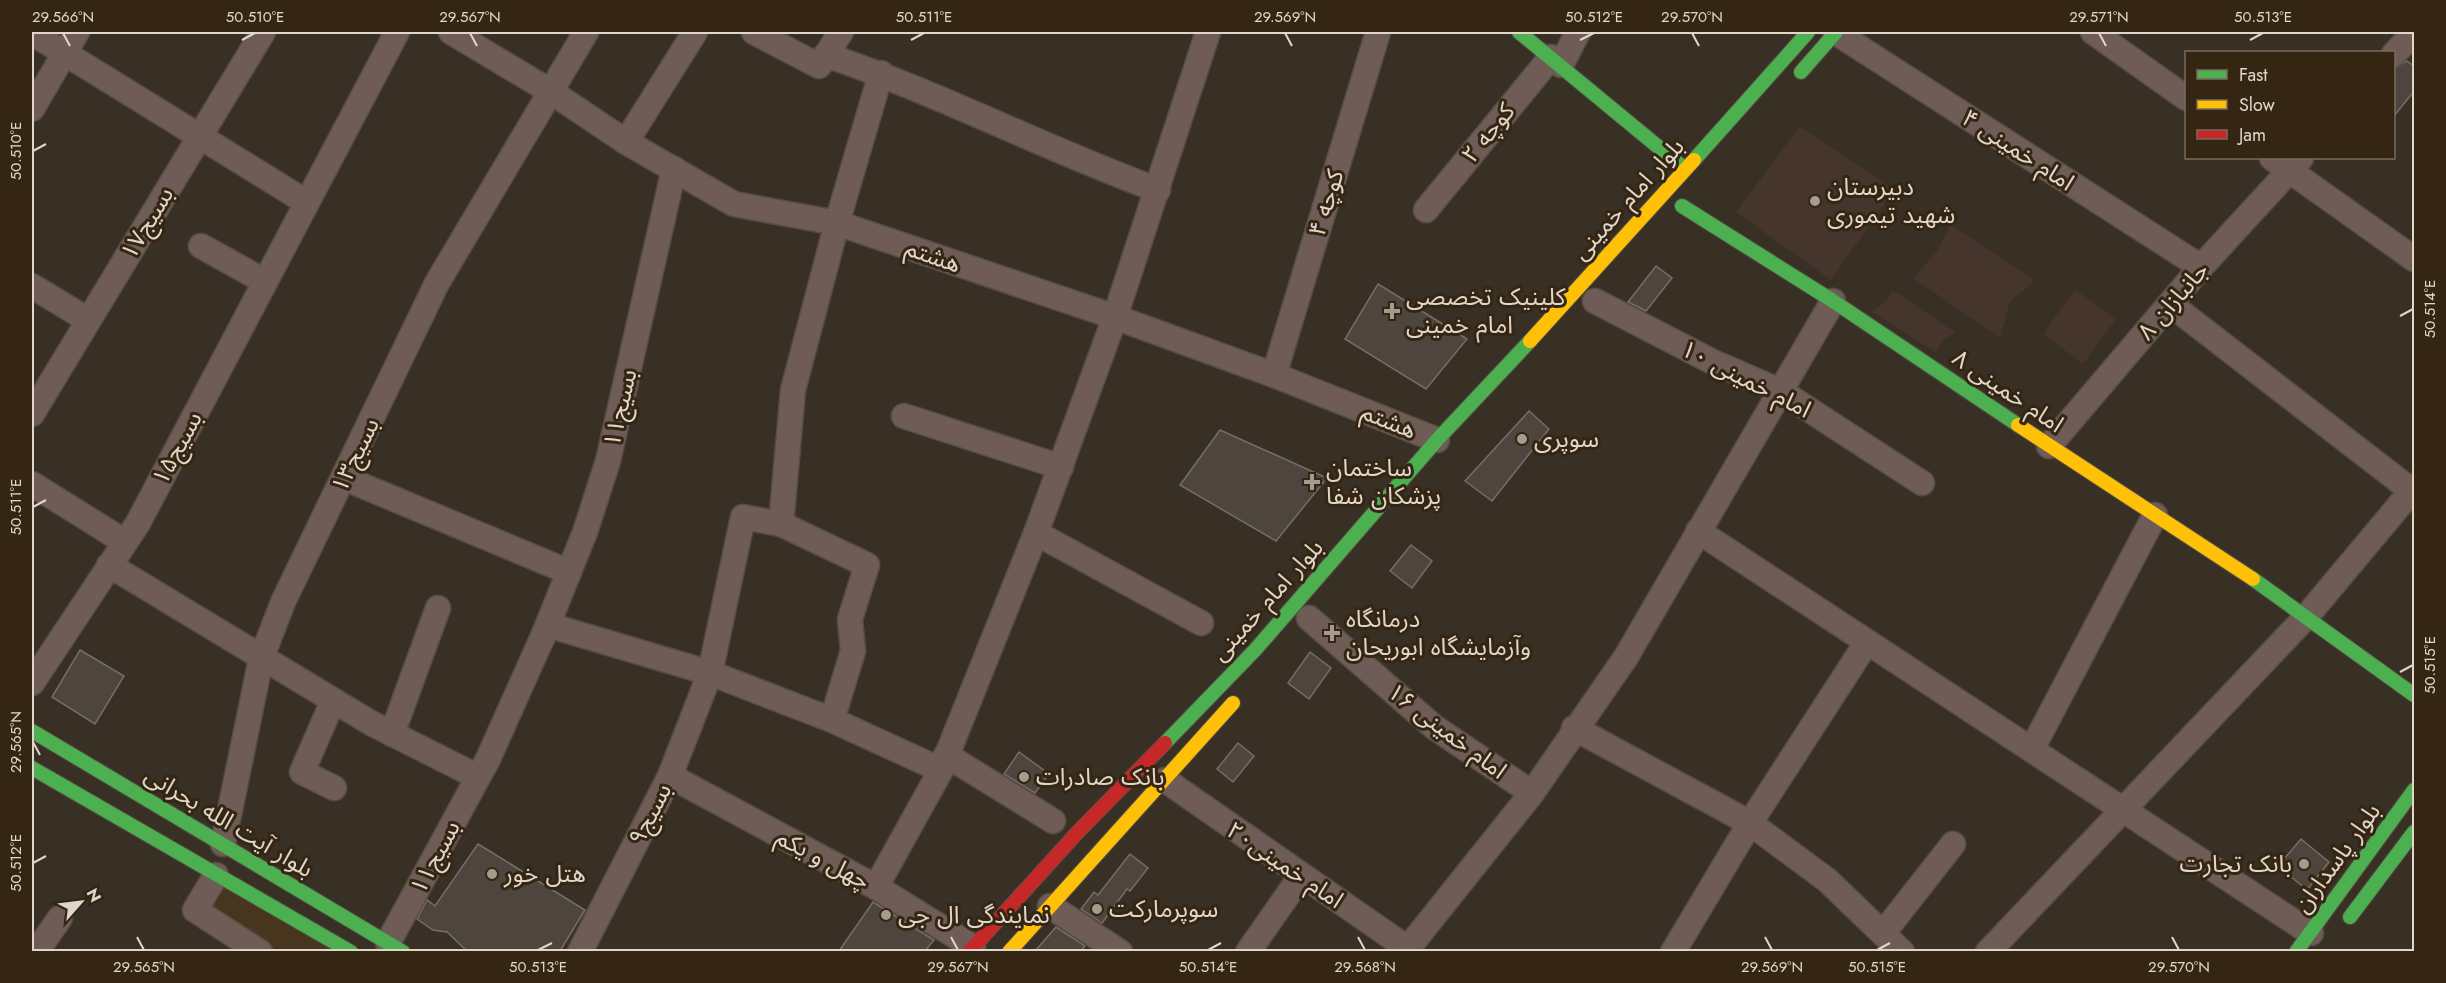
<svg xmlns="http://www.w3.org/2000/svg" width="2446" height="983" font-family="Jost,'Noto Sans Arabic',sans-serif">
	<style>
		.built { fill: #48351e }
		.education { fill: #46352d }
		.building { fill: #4e463e; stroke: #766e66; stroke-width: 1.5 }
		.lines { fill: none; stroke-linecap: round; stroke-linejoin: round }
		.street-casing { stroke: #554d44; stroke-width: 27 }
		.fast-casing { stroke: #554d44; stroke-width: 16 }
		.slow-casing { stroke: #554d44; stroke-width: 16 }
		.jam-casing { stroke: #554d44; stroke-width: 16 }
		.street { stroke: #6f5c56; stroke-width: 24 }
		.fast { stroke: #4caf50; stroke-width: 14 }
		.slow { stroke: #ffc107; stroke-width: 14 }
		.jam { stroke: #c62828; stroke-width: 14 }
		.ticks { fill: none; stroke: #e0d6ca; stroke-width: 2 }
		.poi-dot { fill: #a59c90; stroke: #352613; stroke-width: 2 }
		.labels { text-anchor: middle; stroke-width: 6; stroke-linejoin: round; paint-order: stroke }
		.street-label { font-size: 24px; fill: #e0d6ca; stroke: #352613 }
		.poi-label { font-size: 24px; fill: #e0d6ca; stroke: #352613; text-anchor: start }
		.neatline { fill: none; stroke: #e0d6ca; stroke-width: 2 }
		.ticks-label { font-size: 15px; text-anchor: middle; fill: #e0d6ca }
	</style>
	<rect width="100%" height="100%" fill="#382f25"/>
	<polygon class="built" points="216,875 349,951 252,951 195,910"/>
	<g class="education">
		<polygon points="1800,126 1894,190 1831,280 1736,212"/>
		<polygon points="1950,224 2035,280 2010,302 2000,338 1913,278 1938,250"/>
		<polygon points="2075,289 2116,319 2083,364 2043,334"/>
		<polygon points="1893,290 1956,333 1944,339 1936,352 1872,312 1888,299"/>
	</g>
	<g class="building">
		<polygon points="2407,61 2415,67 2415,90 2394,116 2394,68"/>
		<polygon points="1656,266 1672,278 1646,311 1628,302"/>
		<polygon points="1378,284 1467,339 1426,389 1345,339"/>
		<polygon points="1529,411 1549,429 1492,501 1465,481"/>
		<polygon points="1220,430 1327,478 1276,541 1180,485"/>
		<polygon points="1411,545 1432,561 1412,588 1390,571"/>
		<polygon points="80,650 124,676 95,724 52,697"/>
		<polygon points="1310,652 1331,668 1309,699 1288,683"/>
		<polygon points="1238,743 1254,756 1233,782 1217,769"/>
		<polygon points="1019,752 1049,774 1035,793 1004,774"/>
		<polygon points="2301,839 2329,862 2307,890 2278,866"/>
		<polygon points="478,844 585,910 560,951 467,951 447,932 433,930 417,919 427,900 435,906"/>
		<polygon points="1130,854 1148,868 1130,891 1127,889 1102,923 1081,909 1094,892 1098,895"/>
		<polygon points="873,902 934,940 925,951 839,951"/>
		<polygon points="1056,927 1085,946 1081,951 1035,951"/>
	</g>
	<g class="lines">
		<g class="street-casing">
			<g id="street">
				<polyline points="451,32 550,91 626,142 734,204 837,223 1115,317 1274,375 1437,440"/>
				<polyline points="754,32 819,66 841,32"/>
				<polyline points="1835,32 2201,267"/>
				<polyline points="2093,32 2186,98"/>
				<polyline points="32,33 306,202"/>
				<polyline points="2394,54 2414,33"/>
				<path d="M826,55C939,93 1046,149 1158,190"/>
				<polyline points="1561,65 1578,32"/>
				<polyline points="32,109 77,32"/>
				<polyline points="626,142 695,32"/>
				<polyline points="2272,158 2414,259"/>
				<polyline points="1426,210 1551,57"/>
				<polyline points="201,246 264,281"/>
				<polyline points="32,286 88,320"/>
				<polyline points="1595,301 1711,361 1782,392 1922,483"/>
				<polyline points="2170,304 2412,491"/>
				<polyline points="1274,375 1378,32"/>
				<polyline points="32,414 263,32"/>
				<polyline points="904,416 1061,467"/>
				<polyline points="2049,446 2201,267 2301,158"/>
				<polyline points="344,478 569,572"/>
				<polyline points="32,484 125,542"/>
				<polyline points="781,524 793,390 837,223 881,73"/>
				<polyline points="1698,531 2311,933"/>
				<polyline points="1036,533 1201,623"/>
				<polyline points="109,565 371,723 478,777"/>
				<polyline points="1309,618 1434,727 1532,793"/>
				<polyline points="542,639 585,532 608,461 674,169"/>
				<polyline points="32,683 138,523 397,32"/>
				<polyline points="333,701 302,772 334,788"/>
				<polyline points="1574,728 1750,823 1827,880 1902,952"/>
				<polyline points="392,734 438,608"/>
				<polyline points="2032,749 2155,515"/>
				<polyline points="946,755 1053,821"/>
				<polyline points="670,776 876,887 973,947"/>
				<polyline points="1165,780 1407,948"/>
				<polyline points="223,844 261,659 283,602 437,283 586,32"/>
				<polyline points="216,875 195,910 260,952"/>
				<polyline points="876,887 941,770 1036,533 1115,317 1208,32"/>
				<polyline points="1050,906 1120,952"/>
				<polyline points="1884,932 1953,844"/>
				<polyline points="388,943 488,759 548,625 710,673 832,720 941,770"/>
				<polyline points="36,952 60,918"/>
				<polyline points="580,952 670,776 710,673 743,517 781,524 867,565 850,619 853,651 832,720"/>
				<polyline points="1248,952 1301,876"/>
				<polyline points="1405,952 1532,793 1626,657 1833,301"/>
				<polyline points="1673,952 1750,823 1867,642"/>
				<polyline points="1988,952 2306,617 2414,488"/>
			</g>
		</g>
		<g class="fast-casing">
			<g id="fast">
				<polyline points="1519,32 1685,169"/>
				<polyline points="1801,72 1836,32"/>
				<polyline points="1694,160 1808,32"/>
				<polyline points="1682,206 1833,301 2018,425"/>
				<polyline points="2253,579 2414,695"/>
				<polyline points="32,731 403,952"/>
				<polyline points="1165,743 1255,650 1437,440 1530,341"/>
				<polyline points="32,768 351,952"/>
				<polyline points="2350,917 2414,832"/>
				<polyline points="2296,952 2414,790"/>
			</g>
		</g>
		<g class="slow-casing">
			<g id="slow">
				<polyline points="1530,341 1694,160"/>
				<polyline points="2018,425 2253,579"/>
				<polyline points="1009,952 1233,703"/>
			</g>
		</g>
		<g class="jam-casing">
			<polyline id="jam" points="969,952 1076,834 1165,743"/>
		</g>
		<use href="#street" class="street"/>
		<use href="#fast" class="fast"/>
		<use href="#slow" class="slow"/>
		<use href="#jam" class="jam"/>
	</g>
	<path class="ticks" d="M63,33L70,46M470,33L477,46M1285,33L1292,46M1692,33L1699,46M2099,33L2106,46M242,40L255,33M911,40L924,33M1580,40L1594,33M2250,40L2263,33M33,151L46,144M2400,316L2413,309M33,507L46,500M2400,672L2413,665M33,742L40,755M33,863L46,856M137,937L144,950M951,937L958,950M1358,937L1365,950M1765,937L1772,950M2172,937L2179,950M538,950L552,943M1208,950L1221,943M1877,950L1890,943"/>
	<g class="poi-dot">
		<circle cx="1815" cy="201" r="6"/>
		<path d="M1389 302h6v6h6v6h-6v6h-6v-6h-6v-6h6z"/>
		<circle cx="1522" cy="439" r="6"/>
		<path d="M1309 473h6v6h6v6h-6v6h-6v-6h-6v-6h6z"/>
		<path d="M1329 624h6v6h6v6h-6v6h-6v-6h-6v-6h6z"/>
		<circle cx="1024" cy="777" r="6"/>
		<circle cx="2304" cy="864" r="6"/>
		<circle cx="492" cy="874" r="6"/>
		<circle cx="1097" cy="909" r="6"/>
		<circle cx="886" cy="915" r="6"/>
	</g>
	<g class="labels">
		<g class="street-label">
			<text transform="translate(1488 133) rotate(-51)" y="8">کوچه ۲</text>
			<text transform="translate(2018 150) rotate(33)" y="8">امام خمینی ۴</text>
			<text transform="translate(1628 199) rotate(-48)" y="8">بلوار امام خمینی</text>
			<text transform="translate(1326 203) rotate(-73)" y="8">کوچه ۴</text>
			<text transform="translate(147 223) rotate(-59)" y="8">بسیج۱۷</text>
			<text transform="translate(933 256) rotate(19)" y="8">هشتم</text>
			<text transform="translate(2173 301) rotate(-49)" y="8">جانبازان ۸</text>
			<text transform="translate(1746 379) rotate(27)" y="8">امام خمینی ۱۰</text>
			<text transform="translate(2008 391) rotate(34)" y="8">امام خمینی ۸</text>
			<text transform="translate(620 408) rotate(-77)" y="8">بسیج۱۱</text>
			<text transform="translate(1389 421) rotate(22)" y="8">هشتم</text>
			<text transform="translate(177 448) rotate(-62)" y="8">بسیج۱۵</text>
			<text transform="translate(355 455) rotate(-64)" y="8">بسیج۱۳</text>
			<text transform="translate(1267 600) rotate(-48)" y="8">بلوار امام خمینی</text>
			<text transform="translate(1447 731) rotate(37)" y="8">امام خمینی ۱۶</text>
			<text transform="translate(650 814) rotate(-63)" y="8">بسیج۹</text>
			<text transform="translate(229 822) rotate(31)" y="8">بلوار آیت الله بحرانی</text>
			<text transform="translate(435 857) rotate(-62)" y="8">بسیج۱۱</text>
			<text transform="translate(2337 858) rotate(-54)" y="8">بلوار پاسداران</text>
			<text transform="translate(823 859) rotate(28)" y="8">چهل و یکم</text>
			<text transform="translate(1285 865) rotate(34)" y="8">امام خمینی۲۰</text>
		</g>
		<g class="poi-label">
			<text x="1827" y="195">دبیرستان<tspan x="1827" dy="28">شهید تیموری</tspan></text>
			<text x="1406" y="305">کلینیک تخصصی<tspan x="1406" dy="28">امام خمینی</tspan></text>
			<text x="1534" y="447">سوپری</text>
			<text x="1326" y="476">ساختمان<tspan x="1326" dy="28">پزشکان شفا</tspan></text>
			<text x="1346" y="627">درمانگاه<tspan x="1346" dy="28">وآزمایشگاه ابوریحان</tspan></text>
			<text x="1036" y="785">بانک صادرات</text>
			<text x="2292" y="872" text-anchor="end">بانک تجارت</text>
			<text x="504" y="882">هتل خور</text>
			<text x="1109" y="917">سوپرمارکت</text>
			<text x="898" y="923">نمایندگی ال جی</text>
		</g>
	</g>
	<rect width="2446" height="983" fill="none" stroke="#352613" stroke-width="66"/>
	<rect x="2185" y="51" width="210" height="108" fill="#352613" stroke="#796c5c" stroke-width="1.5"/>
	<rect x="2197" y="70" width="30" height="9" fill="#4caf50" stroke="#796c5c" stroke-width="1.5"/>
	<text x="2239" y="81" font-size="18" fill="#e0d6ca">Fast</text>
	<rect x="2197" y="100" width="30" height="9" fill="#ffc107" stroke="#796c5c" stroke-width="1.5"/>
	<text x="2239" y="111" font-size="18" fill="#e0d6ca">Slow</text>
	<rect x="2197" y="130" width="30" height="9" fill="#c62828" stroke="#796c5c" stroke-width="1.5"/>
	<text x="2239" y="141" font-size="18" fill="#e0d6ca">Jam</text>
	<g transform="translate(81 902) rotate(62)" stroke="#352613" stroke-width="4.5" paint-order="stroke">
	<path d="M0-4.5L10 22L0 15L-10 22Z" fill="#e0d6ca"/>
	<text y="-9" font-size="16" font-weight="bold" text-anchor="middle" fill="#e0d6ca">N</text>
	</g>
	<rect x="33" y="33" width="2380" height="917" class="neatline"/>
	<g class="ticks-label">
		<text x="63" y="22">29.566°N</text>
		<text x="255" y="22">50.510°E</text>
		<text x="470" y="22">29.567°N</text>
		<text x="924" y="22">50.511°E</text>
		<text x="1285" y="22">29.569°N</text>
		<text x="1594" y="22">50.512°E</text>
		<text x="1692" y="22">29.570°N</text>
		<text x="2099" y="22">29.571°N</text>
		<text x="2263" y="22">50.513°E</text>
		<text transform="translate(16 151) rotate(-90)" y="5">50.510°E</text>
		<text transform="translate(2430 309) rotate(-90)" y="5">50.514°E</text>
		<text transform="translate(16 507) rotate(-90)" y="5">50.511°E</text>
		<text transform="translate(2430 665) rotate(-90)" y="5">50.515°E</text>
		<text transform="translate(16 742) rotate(-90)" y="5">29.565°N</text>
		<text transform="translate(16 863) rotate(-90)" y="5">50.512°E</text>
		<text x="144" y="972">29.565°N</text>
		<text x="538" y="972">50.513°E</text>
		<text x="958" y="972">29.567°N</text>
		<text x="1208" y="972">50.514°E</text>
		<text x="1365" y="972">29.568°N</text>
		<text x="1772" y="972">29.569°N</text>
		<text x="1877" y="972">50.515°E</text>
		<text x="2179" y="972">29.570°N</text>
	</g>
</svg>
